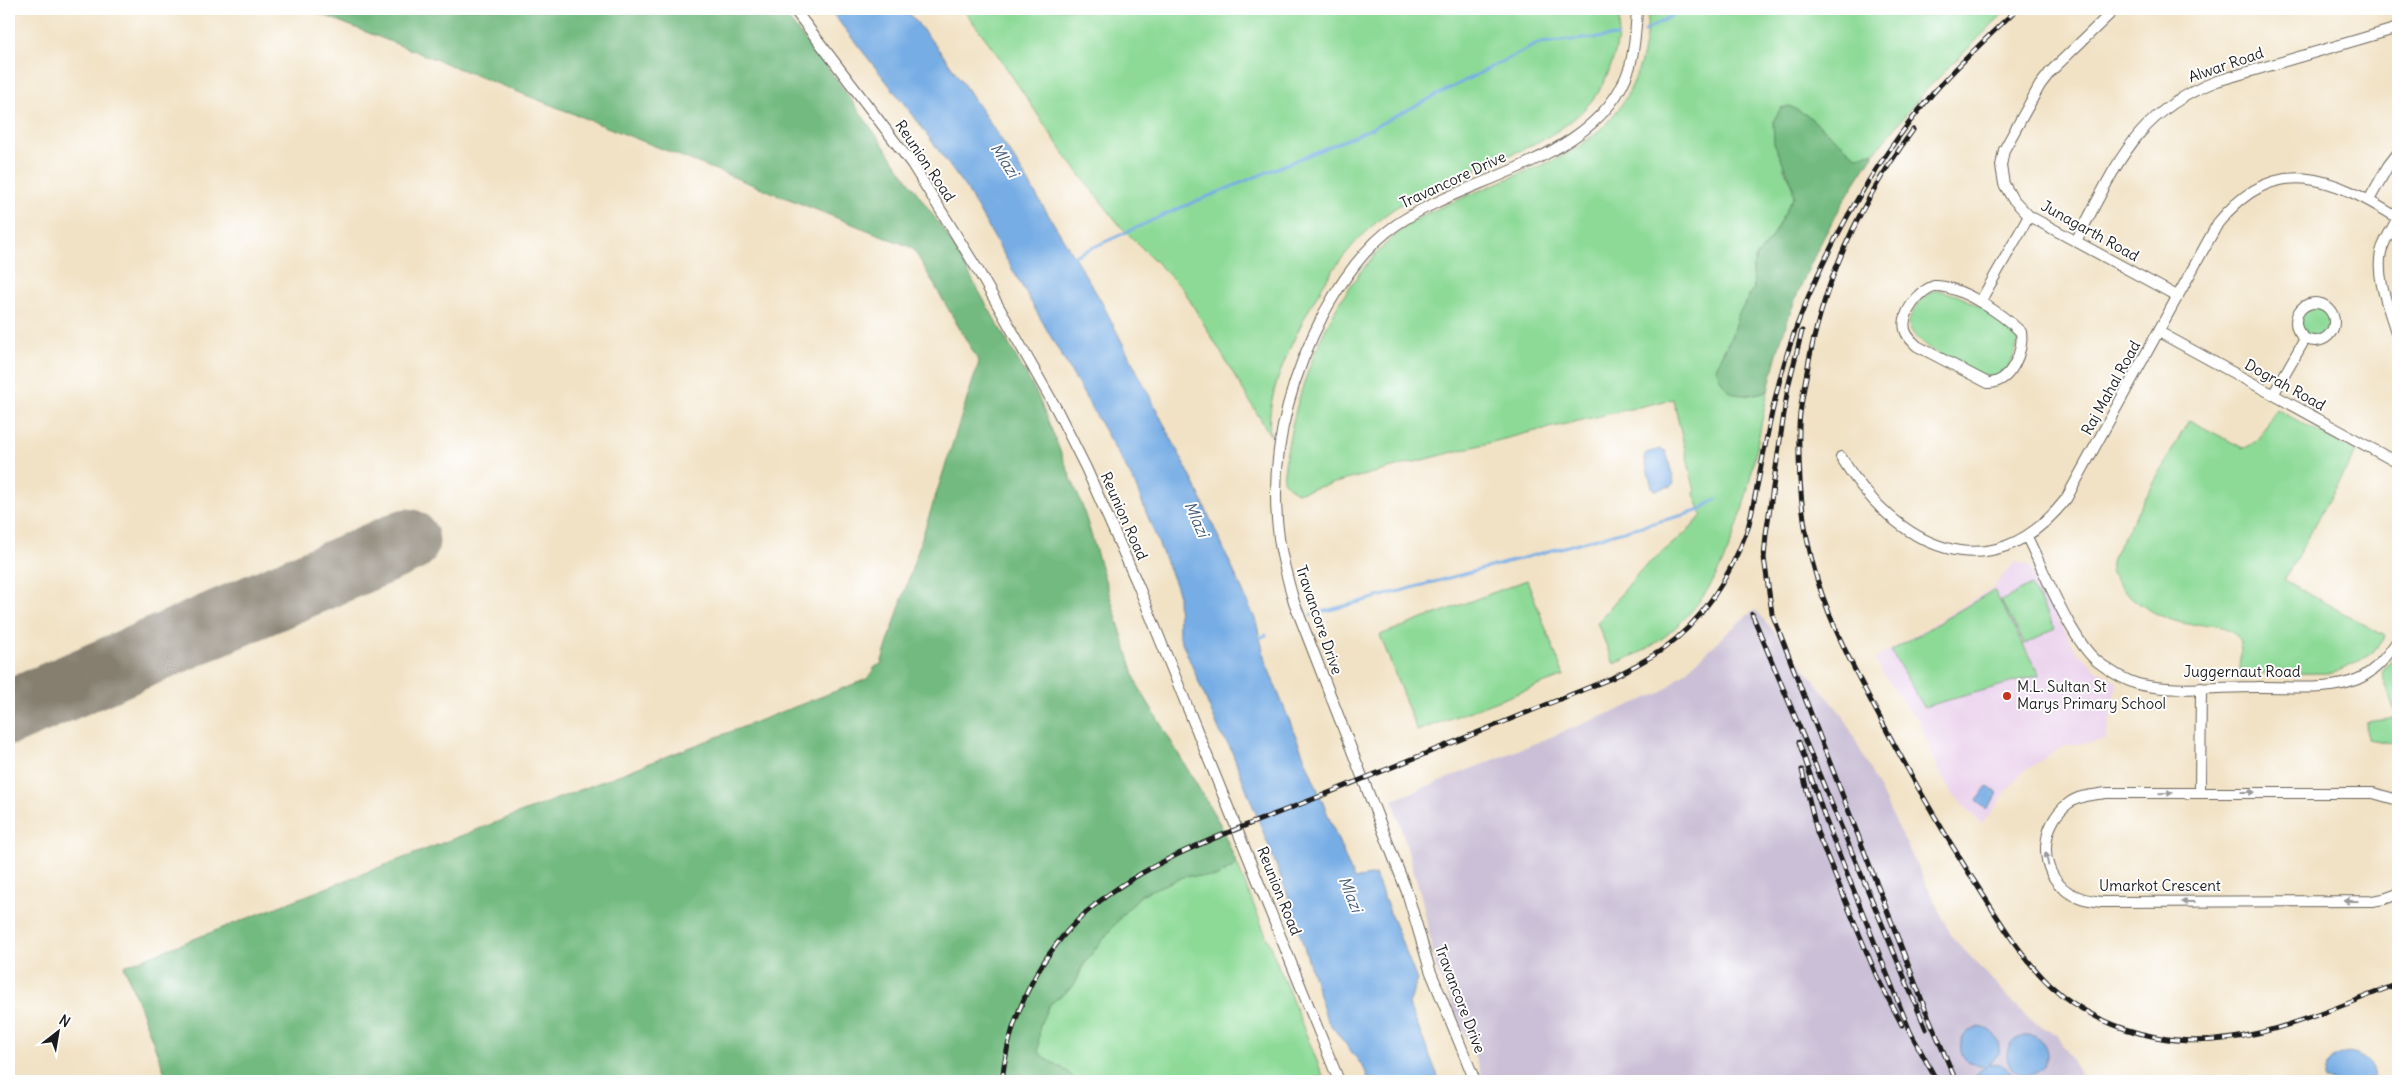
<svg xmlns="http://www.w3.org/2000/svg" width="2407" height="1090" font-family="Delius,sans-serif">
	<style>
		.built { fill: #ead1ec }
		.industrial { fill: #cabfd6 }
		.green { fill: #8dda97; stroke: #547b5a }
		.forest { fill: #72ba80; stroke: #476b4e }
		.water { fill: #77ade5; stroke: #4a6480 }
		.lines { fill: none; stroke-linecap: round; stroke-linejoin: round }
		.stream { stroke: #77ade5; stroke-width: 3 }
		.runway { stroke: #867f70; stroke-width: 65 }
		.minor-casing { stroke: #676157; stroke-width: 12 }
		.minor { stroke: #fff; stroke-width: 10 }
		.rail-casing { stroke: #1c1c1c; stroke-width: 5 }
		.rail { stroke: #fff; stroke-width: 3; stroke-dasharray: 9; stroke-linecap: butt }
		.oneway { fill: #999 }
		.poi-dot { fill: #c8321e; stroke: #fff; stroke-width: 2 }
		.labels { text-anchor: middle; stroke-width: 4; stroke-linejoin: round; paint-order: stroke }
		.street-label { font-size: 15px; fill: #1c1c1c; stroke: #fff }
		.poi-label { font-size: 15px; fill: #1c1c1c; stroke: #fff; text-anchor: start }
		.water-label { font-size: 16px; font-style: italic; fill: #455d76; stroke: #fff }
	</style>
	<rect width="100%" height="100%" fill="#fff"/>
	<filter id="ink" filterUnits="userSpaceOnUse"><feTurbulence type="fractalNoise" baseFrequency=".02" numOctaves="2"/><feDisplacementMap in="SourceGraphic" scale="10" xChannelSelector="R" yChannelSelector="G"/><feConvolveMatrix kernelMatrix="1 2 1 2 8 2 1 2 1" color-interpolation-filters="sRGB"/></filter>
	<filter id="wash" filterUnits="userSpaceOnUse"><feTurbulence type="fractalNoise" baseFrequency=".0096" numOctaves="4" result="noise"/><feDisplacementMap in="SourceGraphic" scale="20" xChannelSelector="R" yChannelSelector="G"/><feGaussianBlur stdDeviation="1.12" result="paint"/><feColorMatrix in="noise" values="0 0 0 0 0 0 0 0 0 0 0 0 0 0 0 0 0 1.4 0 .05"/><feComposite in="paint" operator="in"/></filter>
	<g filter="url(#wash)">
		<rect width="100%" height="100%" fill="#f1e2c5"/>
		<polygon class="built" points="2015,562 2029,566 2076,651 2094,668 2117,682 2106,740 2064,746 2020,774 1982,824 1952,793 1938,769 1919,719 1909,710 1874,660 1992,589"/>
		<polygon class="industrial" points="1756,610 1844,717 1952,937 2028,1018 2058,1036 2084,1081 1485,1081 1436,968 1422,899 1393,800 1663,692 1746,616"/>
		<g class="green">
			<path d="M963,9H1620C1619,154 1489,146 1395,208C1351,238 1321,283 1298,331C1283,362 1266,401 1270,435L1183,289L1121,227L1067,158L995,51Z"/>
			<path d="M1648,9H2008L1924,92L1875,152L1857,157L1808,116L1790,107L1784,169L1792,183L1794,196L1770,240L1756,257L1753,267L1754,288L1738,315L1731,337L1720,357L1746,396L1768,391C1747,488 1739,593 1645,650C1635,655 1624,660 1614,664L1597,623L1641,570L1691,528L1702,515L1694,494L1695,491L1673,399L1527,433L1296,493L1283,481C1293,384 1338,263 1427,213C1456,201 1485,188 1515,176C1533,168 1553,162 1570,152C1625,120 1647,70 1648,9Z"/>
			<path d="M1935,290C1957,291 1996,314 2012,329C2016,332 2017,337 2018,343C2011,362 2007,380 1983,376C1962,365 1912,347 1908,322C1915,307 1921,298 1935,290Z"/>
			<circle cx="2315" cy="322" r="16"/>
			<path d="M2276,409L2356,452L2284,580L2385,636L2373,653L2354,664L2333,673L2240,674C2240,665 2242,652 2240,643C2232,619 2199,627 2182,623C2156,617 2123,597 2112,573C2110,569 2111,562 2112,558L2189,420L2243,448C2259,445 2268,422 2276,409Z"/>
			<polygon points="1527,580 1564,676 1417,731 1380,635"/>
			<polygon points="2031,585 2055,628 2025,644 2001,601"/>
			<polygon points="1994,590 2039,675 1924,707 1891,651"/>
			<polygon points="2398,653 2398,744 2367,739 2366,722 2397,718 2382,674 2384,668"/>
			<path d="M1237,864L1325,1081H1075C1067,1066 1044,1067 1038,1051C1033,1038 1042,1018 1048,1007C1054,998 1067,994 1074,985C1079,980 1079,971 1084,965C1095,948 1128,902 1145,893C1158,886 1173,878 1187,876C1212,874 1214,881 1237,864Z"/>
		</g>
		<g class="forest">
			<path d="M308,9H780L837,80L947,235L1037,394L1082,505L1137,684L1220,824L1237,864L1216,877L1186,876L1142,894L1124,913L1082,966L1074,985L1049,1005L1040,1024L1038,1051C1047,1064 1068,1066 1075,1081H168L124,966L867,679L875,667L881,664L979,362L913,248Z"/>
			<path d="M1790,106L1808,116L1857,157L1875,152C1825,226 1786,303 1768,391C1739,398 1726,399 1716,368L1731,337L1738,315L1754,288L1753,267L1756,257L1770,240L1794,196L1792,183L1774,143L1773,121L1781,108Z"/>
		</g>
		<g class="water">
			<polygon points="829,9 906,9 947,60 1013,157 1100,299 1195,485 1256,621 1266,663 1354,879 1375,875 1417,980 1409,1005 1440,1081 1369,1081 1364,1068 1327,1020 1287,893 1230,747 1221,735 1179,635 1178,592 1134,482 967,190 913,115"/>
			<polygon points="1660,449 1666,451 1674,482 1672,486 1655,490 1652,487 1644,457 1646,453"/>
			<polygon points="1987,786 1998,794 1986,809 1976,801"/>
			<path d="M1979,1027C1993,1029 2000,1038 1999,1053L1989,1065C2002,1063 2012,1068 2016,1081H1974L1977,1073L1986,1066L1969,1063C1954,1050 1960,1031 1979,1027Z"/>
			<circle cx="2027" cy="1055" r="20"/>
			<path d="M2348,1053C2364,1055 2375,1065 2374,1081H2324C2323,1065 2333,1056 2348,1053Z"/>
		</g>
		<g class="lines">
			<g class="stream">
				<polyline points="1645,31 1684,9"/>
				<polyline points="1072,257 1175,210 1362,133 1539,43 1617,36"/>
				<polyline points="1311,615 1698,511 1716,499"/>
				<polyline points="1257,639 1266,635"/>
			</g>
			<polyline class="runway" points="9,713 407,541"/>
		</g>
	</g>
	<g filter="url(#ink)">
		<g class="lines">
			<g class="minor-casing">
				<g id="minor">
					<polyline points="794,9 912,164 979,272 1057,410 1086,468 1138,585 1339,1081"/>
					<polyline points="2115,9 2051,71 2040,85 2004,150 2001,166 2004,184 2012,198 2029,216 2177,296"/>
					<polyline points="2369,200 2388,166 2398,153"/>
					<path d="M2398,218C2392,229 2384,240 2381,252C2375,280 2391,313 2398,339"/>
					<path d="M2076,241C2116,168 2133,113 2217,81L2398,28"/>
					<path d="M1934,286C1960,285 2002,314 2021,332C2024,351 2011,383 1988,383L1917,346C1912,341 1907,337 1905,330C1901,313 1919,291 1934,286Z"/>
					<polyline points="1980,302 2029,216"/>
					<circle cx="2315" cy="322" r="19"/>
					<polyline points="2159,332 2398,463"/>
					<polyline points="2273,395 2305,339"/>
					<path d="M1841,457C1895,546 1990,596 2066,499L2218,223C2275,152 2332,177 2398,218"/>
					<path d="M2027,537C2043,569 2072,642 2098,662C2110,671 2127,682 2142,685C2177,692 2221,687 2256,687C2289,686 2328,692 2358,679C2376,671 2388,655 2398,640"/>
					<polyline points="2200,792 2201,688"/>
					<path d="M2398,800L2373,793H2106C2094,795 2080,795 2069,803C2040,824 2037,871 2068,892C2079,899 2089,900 2101,902L2372,901L2384,899L2398,894"/>
					<path d="M1475,1081L1430,970L1407,892L1294,602C1288,581 1282,560 1279,538C1268,459 1288,383 1324,313C1342,280 1365,246 1396,225C1468,175 1601,161 1630,66C1635,47 1636,28 1637,9"/>
				</g>
			</g>
			<use href="#minor" class="minor"/>
			<g class="rail-casing">
				<g id="rail">
					<path d="M1913,130C1859,203 1821,287 1806,377C1803,394 1799,412 1799,429C1798,480 1802,530 1817,579C1832,628 1856,673 1880,718C1908,771 1937,822 1969,873C1994,911 2017,953 2050,985C2079,1012 2118,1030 2156,1037C2239,1054 2322,1012 2398,984"/>
					<polyline points="1802,331 1788,387 1766,534 1764,558 1772,613 1926,1011 1956,1081"/>
					<polyline points="1752,614 1926,1029"/>
					<polyline points="1799,742 1826,821 1911,1034"/>
					<polyline points="1802,770 1817,832 1877,977 1902,1025"/>
					<polyline points="1908,1028 1937,1081"/>
					<path d="M1002,1081C1008,1022 1035,962 1078,920C1138,861 1234,831 1311,800C1411,759 1512,719 1612,678C1629,669 1647,660 1663,649C1704,620 1731,574 1748,528C1762,469 1770,408 1788,351C1819,257 1870,167 1934,92C1960,63 1989,36 2017,9"/>
				</g>
			</g>
			<use href="#rail" class="rail"/>
		</g>
		<defs><path id="oneway-solid" d="M-6-.8H1V-3.2L6.5 0L1 3.2V.8H-6Z" transform="scale(1.25)"/></defs>
		<g class="oneway">
			<use href="#oneway-solid" transform="translate(2248 792)"/>
			<use href="#oneway-solid" transform="translate(2166 793) rotate(-1)"/>
			<use href="#oneway-solid" transform="translate(2047 859) rotate(-101)"/>
			<use href="#oneway-solid" transform="translate(2351 901) rotate(180)"/>
			<use href="#oneway-solid" transform="translate(2188 902) rotate(180)"/>
		</g>
	</g>
	<circle class="poi-dot" cx="2007" cy="696" r="5"/>
	<g class="labels">
		<g class="street-label">
			<text transform="translate(2226 65) rotate(-19)" y="5">Alwar Road</text>
			<text transform="translate(925 161) rotate(56)" y="5">Reunion Road</text>
			<text transform="translate(1453 180) rotate(-25)" y="5">Travancore Drive</text>
			<text transform="translate(2090 231) rotate(29)" y="5">Junagarth Road</text>
			<text transform="translate(2285 385) rotate(29)" y="5">Dograh Road</text>
			<text transform="translate(2111 388) rotate(-61)" y="5">Raj Mahal Road</text>
			<text transform="translate(1124 516) rotate(66)" y="5">Reunion Road</text>
			<text transform="translate(1319 620) rotate(71)" y="5">Travancore Drive</text>
			<text x="2242" y="677">Juggernaut Road</text>
			<text x="2160" y="891">Umarkot Crescent</text>
			<text transform="translate(1279 891) rotate(68)" y="5">Reunion Road</text>
			<text transform="translate(1460 999) rotate(69)" y="5">Travancore Drive</text>
		</g>
		<g class="poi-label">
			<text x="2017" y="692">M.L. Sultan St<tspan x="2017" dy="17">Marys Primary School</tspan></text>
		</g>
		<g class="water-label">
			<text transform="translate(1005 160) rotate(57)" y="6">Mlazi</text>
			<text transform="translate(1197 519) rotate(66)" y="6">Mlazi</text>
			<text transform="translate(1351 894) rotate(68)" y="6">Mlazi</text>
		</g>
	</g>
	<rect width="2407" height="1090" fill="none" stroke="#fff" stroke-width="30"/>
	<g transform="translate(58 1032) rotate(31)" stroke="#ffffff" stroke-width="4" paint-order="stroke">
	<path d="M0-4L9 19L0 12L-9 19Z" fill="#1c1c1c"/>
	<text y="-8" font-size="14" font-weight="bold" text-anchor="middle" fill="#1c1c1c">N</text>
	</g>
</svg>
